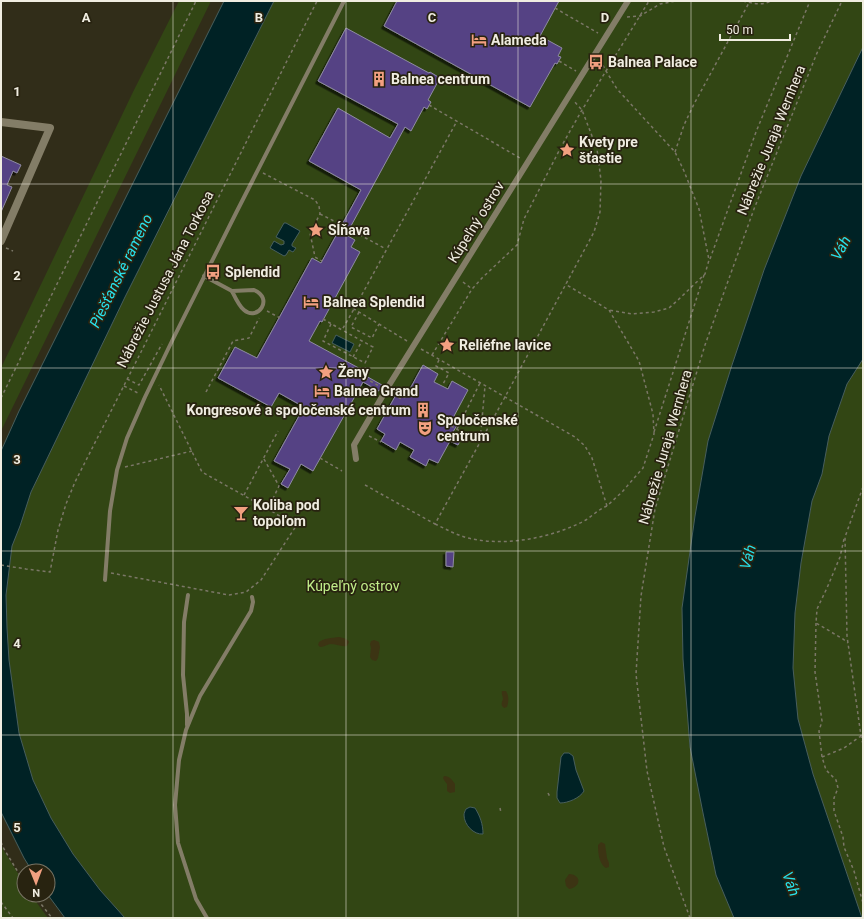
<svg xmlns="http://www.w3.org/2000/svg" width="864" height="919" font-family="Roboto,sans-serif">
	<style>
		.green { fill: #324614 }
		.sand { fill: #3c3413 }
		.water { fill: #002225; stroke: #485f5d }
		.building { fill: #544384; stroke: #8f8ba1; filter: url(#shadow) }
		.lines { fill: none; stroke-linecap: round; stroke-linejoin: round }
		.path { stroke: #7b7767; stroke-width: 1.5; stroke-dasharray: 3 3; stroke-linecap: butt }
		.service { stroke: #837d67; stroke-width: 4 }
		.pedestrian { stroke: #837d67; stroke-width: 6 }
		.minor { stroke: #837d67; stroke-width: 8 }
		.grid { fill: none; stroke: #f0ede1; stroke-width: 1; stroke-opacity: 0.55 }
		.labels { text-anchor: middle; stroke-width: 3.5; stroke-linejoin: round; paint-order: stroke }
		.poi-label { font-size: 14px; font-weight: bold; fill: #f0ede1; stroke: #282310; text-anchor: start }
		.street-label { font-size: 14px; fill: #f0ede1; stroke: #282310 }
		.park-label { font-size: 14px; fill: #c0ed89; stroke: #282310 }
		.water-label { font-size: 15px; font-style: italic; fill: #28e1eb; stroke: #282310 }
		.grid-label { font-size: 13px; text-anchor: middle; font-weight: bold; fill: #f0ede1; stroke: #282310; stroke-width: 3.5; stroke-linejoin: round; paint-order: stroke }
	</style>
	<defs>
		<filter id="shadow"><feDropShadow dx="-2.5" dy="2.5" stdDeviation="0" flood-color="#0009"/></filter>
	</defs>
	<rect width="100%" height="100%" fill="#312d19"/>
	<g class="green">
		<polygon points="179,1 211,1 1,431 1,368 133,92"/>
		<polygon points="274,1 863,1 863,47 801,176 764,270 732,365 708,441 695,516 682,608 683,659 690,747 703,813 716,875 734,918 125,918 100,890 73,854 51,818 33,780 19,733 9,660 7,628 6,596 12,546 20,526 31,492 125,297"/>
		<polygon points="863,359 863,918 862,918 813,774 798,719 793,668 795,613 801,563 812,501 822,474 829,436 847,384"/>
		<polygon points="1,845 4,851 24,883 24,895 31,895 48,918 1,918"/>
	</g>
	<g class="sand">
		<path d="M339,637C343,638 347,638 349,642L347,646C341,647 336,644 330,644C326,645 323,647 320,647L318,645L319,642C324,638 332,638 339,637Z"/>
		<polygon points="374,640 377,641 379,642 380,647 378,658 376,661 372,660 370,657 371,648 370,644 371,641"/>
		<path d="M502,691H506C509,696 509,701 507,707L504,708L502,706C501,703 502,702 503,699C503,696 501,694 502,691Z"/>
		<path d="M444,776C450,776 452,780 455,784V792L450,793L447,791V784L444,780L443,778Z"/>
		<path d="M601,842L605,844L607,858L609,863V867L606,868C599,864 598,853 598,845Z"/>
		<path d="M569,874C582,875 581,887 569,889L566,886L565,880Z"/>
	</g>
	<g class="water">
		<polygon points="224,1 274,1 125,297 31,492 20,526 12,546 6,595 7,628 9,660 19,733 33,780 51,818 73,854 100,890 125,918 65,918 48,895 48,871 32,871 24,858 1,812 1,451 19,411"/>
		<polygon points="863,47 863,359 847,384 829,436 822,474 812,501 801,563 795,613 793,668 798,719 813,774 862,918 734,918 716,875 703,813 690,747 683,659 682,608 695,516 708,441 732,365 764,270 801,176"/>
		<polygon points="284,223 286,223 300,231 292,244 292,246 296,248 293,252 289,250 286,255 284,256 270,248 274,241 281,245 284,244 284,241 276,237"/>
		<polygon points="336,335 354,344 350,352 332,343"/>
		<path d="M564,753H569L573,756L576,770L584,791C580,798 568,803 560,803L557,798V792L561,757Z"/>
		<path d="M470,807L475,808C480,816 483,824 483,834C474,835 464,825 464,815C464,813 465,811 466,809Z"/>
	</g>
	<g class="building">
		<polygon points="397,1 559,1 540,36 562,48 558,56 561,57 557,64 555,63 530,107 384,26"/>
		<polygon points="346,28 429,73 430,72 440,78 428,100 431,102 427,109 424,107 411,131 405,127 346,235 355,240 351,247 360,252 322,322 320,321 309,341 368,373 366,376 382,385 379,391 363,382 313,471 301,464 288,488 281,484 290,469 274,461 304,407 279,393 271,407 218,378 235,347 257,358 312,258 321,263 361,190 309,161 338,108 390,138 398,124 318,81"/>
		<polygon points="1,156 21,165 17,173 13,171 7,185 12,187 1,212"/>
		<polygon points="423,365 438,374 434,382 448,389 452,381 468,390 454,416 460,420 453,432 462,437 458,445 450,441 438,463 429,459 426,466 410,457 414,450 400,442 396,450 381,441 385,434 377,429 397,393 405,398"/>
		<polygon points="446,552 454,552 453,567 446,566"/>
	</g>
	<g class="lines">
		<g class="path">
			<path d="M743,1C752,3 762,6 771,1"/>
			<polyline points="555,8 598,33"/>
			<polyline points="627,17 640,16 660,4 676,1"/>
			<polyline points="600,60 606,71 617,89 675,152 684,171 699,209 709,260 705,274 678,300 669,308 654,312 632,314 609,310"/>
			<polyline points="559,61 576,71"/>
			<polyline points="429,105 520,158"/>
			<polyline points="675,152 684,125 694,104 750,1"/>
			<polyline points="263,173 315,200 319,206 320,214 310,233 315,257 322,261"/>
			<polyline points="320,214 342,225"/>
			<polyline points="349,229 386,249"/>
			<polyline points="6,248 13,251"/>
			<polyline points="710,259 756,132 810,1"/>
			<polyline points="463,282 472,289"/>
			<polyline points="267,311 280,318"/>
			<polyline points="359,312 351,327 372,338 379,324"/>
			<polyline points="323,319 342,330 354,309"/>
			<polyline points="331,324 323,341 365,363 373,347 342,330"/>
			<polyline points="407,341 354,309 457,121"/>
			<polyline points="421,349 575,437 585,446 592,458 607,506 622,492 643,468 654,434 653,414 639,361 609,310 565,284"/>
			<polyline points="432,355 472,289 482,278 517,245 524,219 561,147 582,110 649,1"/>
			<polyline points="353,357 362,341"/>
			<polyline points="439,360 436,366 449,373 442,386"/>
			<polyline points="365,378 379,386"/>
			<polyline points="127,379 139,385 162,344"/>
			<polyline points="124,386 140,394"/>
			<polyline points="206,392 233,341 249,338 259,318"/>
			<polyline points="393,394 403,400"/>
			<polyline points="1,398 196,1"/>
			<polyline points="451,426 480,442 485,386"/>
			<polyline points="457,429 480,383"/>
			<polyline points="654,432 704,275"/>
			<polyline points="369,436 381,442"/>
			<polyline points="320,458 342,471"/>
			<polyline points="264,459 279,486 268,509"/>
			<polyline points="125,467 192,451"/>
			<polyline points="365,485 435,524 505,397 594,232 600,212 601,180 597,149 582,110 574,101"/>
			<polyline points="863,487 845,537 847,636 861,736 863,744"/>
			<polyline points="244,495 278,431"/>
			<path d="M435,524C446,529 456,535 468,538C505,547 551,538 584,521C588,519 591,516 594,514C598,511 602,508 607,506"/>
			<polyline points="844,539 840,557 827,588 817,609 816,623 843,639 848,643"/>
			<polyline points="1,565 26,569 50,572 58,530 66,504 75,482 141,352 317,1"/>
			<polyline points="111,573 229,595 246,592 261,580 296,526 268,509 202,472 159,385"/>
			<polyline points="816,623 815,672 822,721 819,731 822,757 826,770 836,780 838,788 834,798 834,811 843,837 844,847 854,871 863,903"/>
			<polyline points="822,757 844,748 861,736"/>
			<polyline points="548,793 550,797"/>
			<polyline points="500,808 501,813"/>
			<polyline points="1,842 4,849 24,882"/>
			<polyline points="34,895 52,918"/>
			<polyline points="1,902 13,918"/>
			<polyline points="690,918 664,847 647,771 636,674 641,596 655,509 705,345 754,209 817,53 842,1"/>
		</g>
		<g class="service">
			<polyline points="204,276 232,291"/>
			<path d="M254,290C274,298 258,322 244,310C239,306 235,297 232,291Z"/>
			<polyline points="105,580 110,511 117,470 127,438 145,397 172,341 236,213 344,1"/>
			<polyline points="187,725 187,714 183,675 184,622 188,595"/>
			<polyline points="207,918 196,899 178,843 175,805 179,760 186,730 200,696 251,611 253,602 252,597"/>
		</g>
		<polyline class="pedestrian" points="356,459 354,445 386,390 628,1"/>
		<polyline class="minor" points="1,122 50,128 1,241"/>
	</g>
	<path class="grid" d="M173,1V918M346,1V918M518,1V918M691,1V918M1,184H863M1,368H863M1,551H863M1,735H863"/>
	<defs>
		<g id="hotel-bare" transform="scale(1.2)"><path d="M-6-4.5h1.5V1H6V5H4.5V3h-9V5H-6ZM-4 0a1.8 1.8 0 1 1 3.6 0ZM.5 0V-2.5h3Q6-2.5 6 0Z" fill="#f2a080" stroke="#282310" stroke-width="2.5" paint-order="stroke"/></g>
		<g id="bus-bare" transform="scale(1.2)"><path d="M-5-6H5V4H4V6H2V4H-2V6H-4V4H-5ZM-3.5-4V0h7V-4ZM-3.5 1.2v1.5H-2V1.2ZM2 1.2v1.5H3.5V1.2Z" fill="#f2a080" stroke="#282310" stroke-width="2.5" paint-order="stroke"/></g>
		<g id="building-bare" transform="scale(1.2)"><path d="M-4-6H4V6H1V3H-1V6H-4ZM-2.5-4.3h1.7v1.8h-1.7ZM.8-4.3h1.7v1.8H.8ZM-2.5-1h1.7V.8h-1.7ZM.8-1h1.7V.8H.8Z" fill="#f2a080" stroke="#282310" stroke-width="2.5" paint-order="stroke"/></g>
		<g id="sight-bare" transform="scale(1.2)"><path d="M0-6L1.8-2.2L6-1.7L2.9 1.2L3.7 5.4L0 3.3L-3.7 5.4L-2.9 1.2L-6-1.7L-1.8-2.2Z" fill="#f2a080" stroke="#282310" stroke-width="2.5" paint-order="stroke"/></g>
		<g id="theatre-bare" transform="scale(1.2)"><path d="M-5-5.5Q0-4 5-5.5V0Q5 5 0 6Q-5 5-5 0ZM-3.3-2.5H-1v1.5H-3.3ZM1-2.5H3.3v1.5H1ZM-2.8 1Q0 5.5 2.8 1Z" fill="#f2a080" stroke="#282310" stroke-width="2.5" paint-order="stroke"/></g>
		<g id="bar-bare" transform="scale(1.2)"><path d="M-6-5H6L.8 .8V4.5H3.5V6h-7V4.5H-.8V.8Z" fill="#f2a080" stroke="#282310" stroke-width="2.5" paint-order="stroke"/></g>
	</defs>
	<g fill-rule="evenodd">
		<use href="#hotel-bare" x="479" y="40"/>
		<use href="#bus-bare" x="596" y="62"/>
		<use href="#building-bare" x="379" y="79"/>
		<use href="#sight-bare" x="567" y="150"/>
		<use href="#sight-bare" x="316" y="230"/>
		<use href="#bus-bare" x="213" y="272"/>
		<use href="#hotel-bare" x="311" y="302"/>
		<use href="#sight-bare" x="447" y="345"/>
		<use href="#sight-bare" x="326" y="372"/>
		<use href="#hotel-bare" x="322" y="391"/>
		<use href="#building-bare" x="423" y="410"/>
		<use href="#theatre-bare" x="425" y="428"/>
		<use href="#bar-bare" x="241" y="513"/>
	</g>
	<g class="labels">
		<g class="poi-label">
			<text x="491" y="45">Alameda</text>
			<text x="608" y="67">Balnea Palace</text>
			<text x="391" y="84">Balnea centrum</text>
			<text x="579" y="147">Kvety pre<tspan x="579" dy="16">šťastie</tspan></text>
			<text x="328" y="235">Sĺňava</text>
			<text x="225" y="277">Splendid</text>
			<text x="323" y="307">Balnea Splendid</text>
			<text x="459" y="350">Reliéfne lavice</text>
			<text x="338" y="377">Ženy</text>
			<text x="334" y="396">Balnea Grand</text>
			<text x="411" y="415" text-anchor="end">Kongresové a spoločenské centrum</text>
			<text x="437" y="425">Spoločenské<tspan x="437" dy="16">centrum</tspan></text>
			<text x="253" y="510">Koliba pod<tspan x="253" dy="16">topoľom</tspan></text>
		</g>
		<g class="street-label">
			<text transform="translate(771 140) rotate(-68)" y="5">Nábrežie Juraja Wernhera</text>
			<text transform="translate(476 222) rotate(-58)" y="5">Kúpeľný ostrov</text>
			<text transform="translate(165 279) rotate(-63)" y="5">Nábrežie Justusa Jána Torkosa</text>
			<text transform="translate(665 447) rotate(-74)" y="5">Nábrežie Juraja Wernhera</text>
		</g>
		<g class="park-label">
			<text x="353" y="591">Kúpeľný ostrov</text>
		</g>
		<g class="water-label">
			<text transform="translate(841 248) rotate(-62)" y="5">Váh</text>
			<text transform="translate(121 271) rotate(-64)" y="5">Piešťanské rameno</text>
			<text transform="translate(748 557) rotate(-75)" y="5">Váh</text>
			<text transform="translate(791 884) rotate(70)" y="5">Váh</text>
		</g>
	</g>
	<g class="grid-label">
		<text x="86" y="22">A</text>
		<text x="259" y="22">B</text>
		<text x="432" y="22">C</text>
		<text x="605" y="22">D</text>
		<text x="17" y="96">1</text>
		<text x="17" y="280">2</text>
		<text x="17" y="464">3</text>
		<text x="17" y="648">4</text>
		<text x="17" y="832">5</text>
	</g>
	<rect width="864" height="919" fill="none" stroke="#f0ede1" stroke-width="4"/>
	<g transform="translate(36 883) rotate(179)"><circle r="19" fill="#282310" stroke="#787464"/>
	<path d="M0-3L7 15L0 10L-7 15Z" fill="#f2a080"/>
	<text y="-6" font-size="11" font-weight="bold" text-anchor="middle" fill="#f0ede1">N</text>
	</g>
	<path d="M720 34v6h70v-6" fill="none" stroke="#f0ede1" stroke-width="2"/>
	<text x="726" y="34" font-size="12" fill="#f0ede1" stroke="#282310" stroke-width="3" paint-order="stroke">50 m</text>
</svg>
